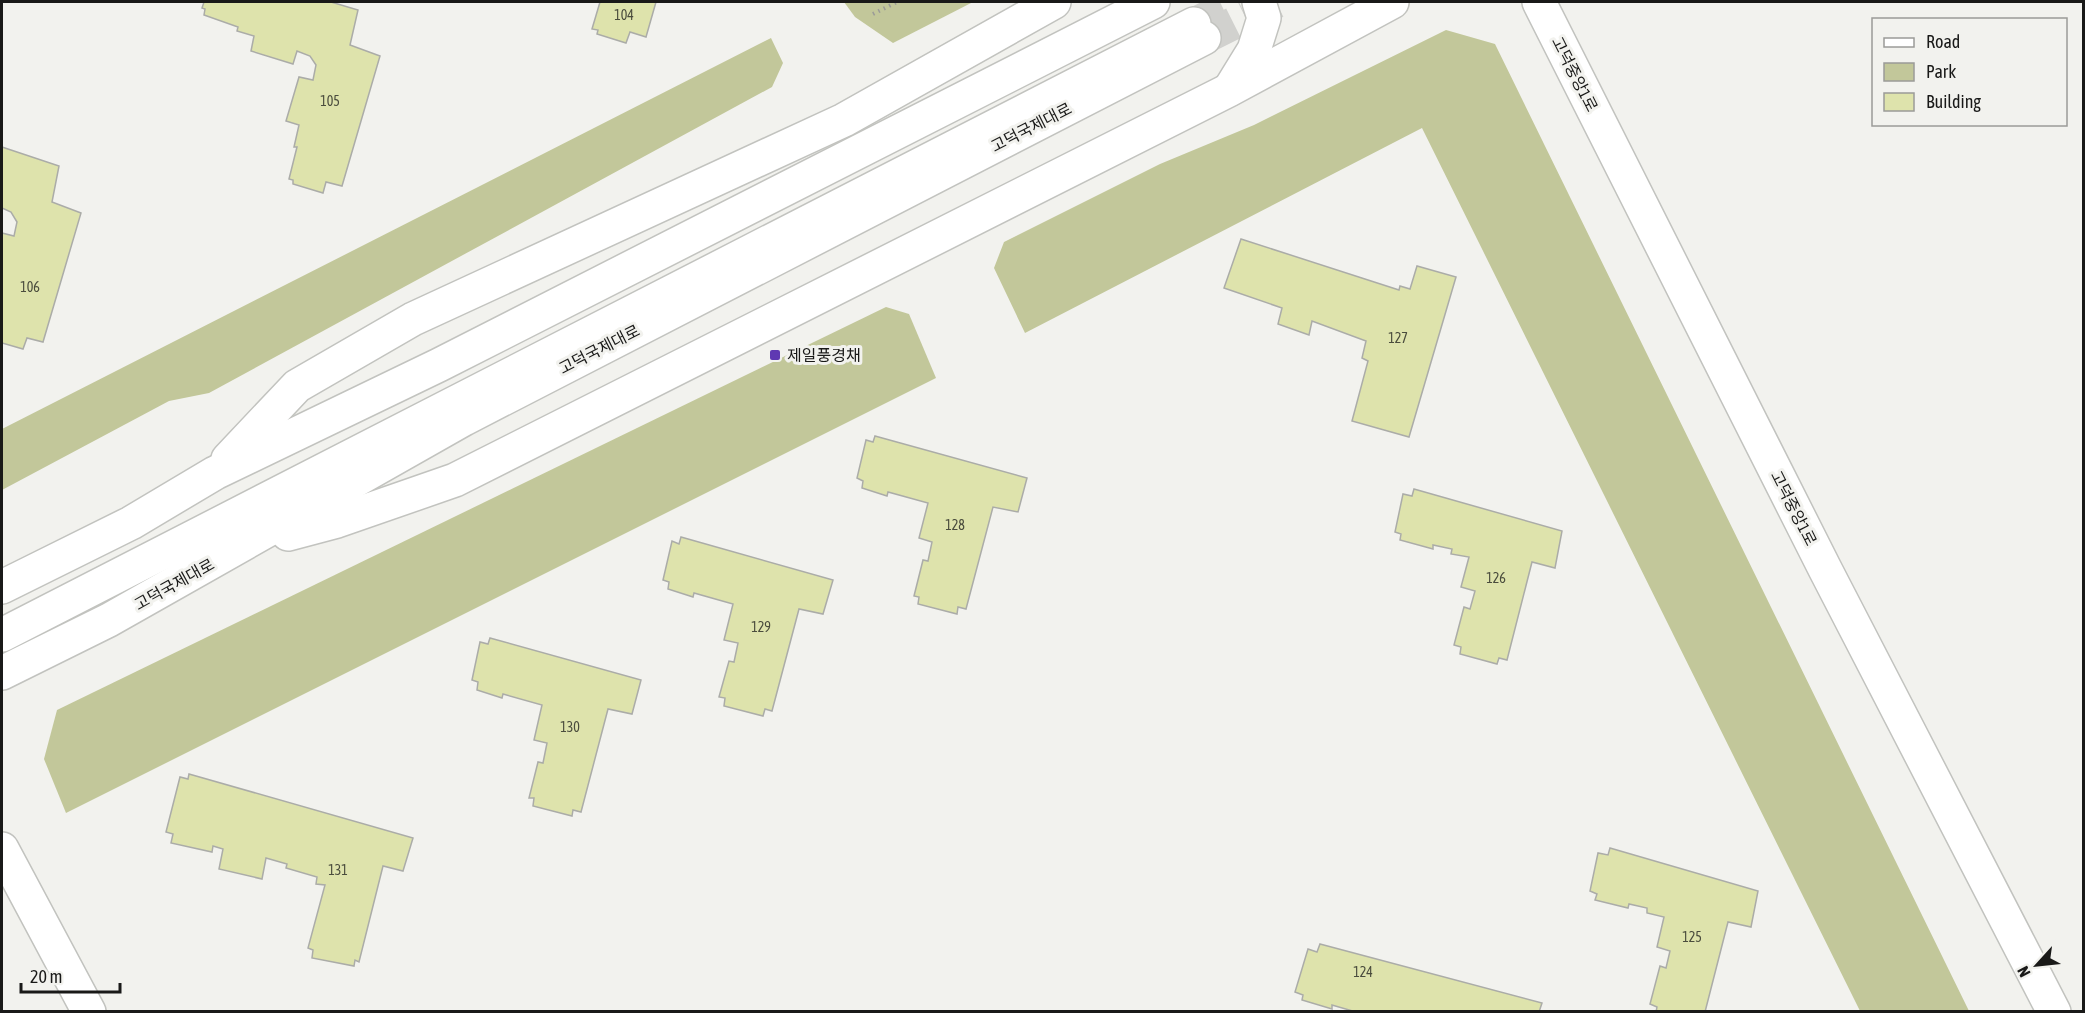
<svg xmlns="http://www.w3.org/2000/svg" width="2085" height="1013" font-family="'Asap Condensed','Noto Sans KR',sans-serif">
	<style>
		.green { fill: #c2c79a }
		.building { fill: #dee3ac; stroke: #abaca8; stroke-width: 1.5 }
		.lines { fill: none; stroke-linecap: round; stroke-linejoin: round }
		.minor-tunnel { stroke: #d1d1ce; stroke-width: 33; stroke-dasharray: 33 16; stroke-linecap: butt }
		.major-tunnel { stroke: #d1d1ce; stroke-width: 33; stroke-dasharray: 33 16; stroke-linecap: butt }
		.minor-casing { stroke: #c2c3bf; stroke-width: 36 }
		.major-casing { stroke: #c2c3bf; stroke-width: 36 }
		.path { stroke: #9b9b98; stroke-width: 4; stroke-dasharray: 1.5 4.5; stroke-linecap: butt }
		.minor { stroke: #fff; stroke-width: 33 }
		.major { stroke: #fff; stroke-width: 33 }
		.poi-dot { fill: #5f39b2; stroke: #f2f2ee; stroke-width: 2 }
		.labels { text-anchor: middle; stroke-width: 6; stroke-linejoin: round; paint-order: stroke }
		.number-label { font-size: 14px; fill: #4a4c3d }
		.street-label { font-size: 16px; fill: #191918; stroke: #f2f2ee }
		.poi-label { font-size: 16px; fill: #191918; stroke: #f2f2ee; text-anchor: start }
	</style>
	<rect width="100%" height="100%" fill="#f2f2ee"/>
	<g class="green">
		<polygon points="844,2 973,2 893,43 855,17"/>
		<polygon points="1446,30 1495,44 1969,1011 1860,1011 1422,128 1025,333 994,268 1004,242 1160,164 1254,125"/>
		<polygon points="771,38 783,63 772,87 209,393 169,401 2,490 2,429"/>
		<polygon points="886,307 909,314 936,378 66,813 44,759 57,710"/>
	</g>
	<g class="building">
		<polygon points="204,2 331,2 358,10 350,45 380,56 342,186 326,182 323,193 293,184 293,180 289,179 297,147 294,147 299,125 286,121 299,77 313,80 316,65 310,56 297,51 293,64 251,51 254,36 237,31 238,27 204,15 205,9 202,8"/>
		<polygon points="600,2 656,2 646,37 630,32 626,43 597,34 598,30 592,29"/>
		<polygon points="2,147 59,166 52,202 81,213 43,342 27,338 23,349 2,343 2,233 14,236 17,222 11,212 2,208"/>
		<polygon points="1241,239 1399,290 1400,286 1410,289 1417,266 1456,277 1409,437 1352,421 1368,361 1362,358 1366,341 1312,321 1309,335 1278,324 1282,308 1224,288"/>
		<polygon points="875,436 1027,478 1018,512 993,507 966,609 958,607 957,614 918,604 919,597 914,596 923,560 928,561 932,542 919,538 928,503 888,492 887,496 862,488 863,481 857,478 866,440 873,442"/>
		<polygon points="1414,489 1562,531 1555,568 1532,562 1507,660 1499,658 1497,664 1460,654 1461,647 1454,645 1464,607 1470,609 1475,591 1461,587 1469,557 1451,554 1452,549 1433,545 1433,549 1400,540 1401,534 1395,532 1403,494 1412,496"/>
		<polygon points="681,537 833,580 823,614 799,609 772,711 765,709 763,716 724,706 725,698 719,697 729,661 734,662 738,643 724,640 733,604 694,593 693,597 668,589 669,582 663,580 672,541 679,544"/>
		<polygon points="490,638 641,680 632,714 608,709 581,812 573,810 572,816 533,806 534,798 529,798 538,762 543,763 547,743 534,740 542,705 503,694 502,698 477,690 478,682 472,680 480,642 488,644"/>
		<polygon points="189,774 413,838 403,871 383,866 359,962 355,960 354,966 312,958 313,950 308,948 325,885 316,884 317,877 286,868 287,864 266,858 262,879 219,869 223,849 213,846 212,852 171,843 173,834 166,832 180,777 188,779"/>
		<polygon points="1610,848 1758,891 1751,927 1728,922 1705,1012 1656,1012 1657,1007 1650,1004 1660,966 1666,968 1670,951 1657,947 1664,917 1647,913 1647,908 1629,904 1628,908 1595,900 1597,894 1590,891 1598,853 1608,855"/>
		<polygon points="1320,944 1542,1003 1539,1012 1356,1012 1332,1005 1332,1009 1302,1000 1303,995 1295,992 1308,949 1317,952"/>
	</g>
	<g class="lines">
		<polyline class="minor-tunnel" points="1194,24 1239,2"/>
		<polyline class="major-tunnel" points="1204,38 1276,2"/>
		<g class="minor-casing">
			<g id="minor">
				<polyline points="2,635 1194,24"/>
				<polyline points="2,849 89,1012"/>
			</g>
		</g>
		<g class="major-casing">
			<g id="major">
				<polyline points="1539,2 1825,569 2054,1012"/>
				<polyline points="1230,89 1254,50 1264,18 1259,2"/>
				<polyline points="228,459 297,386 413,319 844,120 1054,2"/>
				<polyline points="288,534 337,521 455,480 1229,90 1392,2"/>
				<polyline points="2,587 131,523 215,473 439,365 1153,2"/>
				<polyline points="2,673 109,620 464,419 1204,38"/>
			</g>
		</g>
		<polyline class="path" points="873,14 897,2"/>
		<use href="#minor" class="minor"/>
		<use href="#major" class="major"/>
	</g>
	<rect class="poi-dot" x="769" y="349" width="12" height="12" rx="3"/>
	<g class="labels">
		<g class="number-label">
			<text x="624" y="20">104</text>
			<text x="330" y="106">105</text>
			<text x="30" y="292">106</text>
			<text x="1398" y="343">127</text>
			<text x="955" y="530">128</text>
			<text x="1496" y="583">126</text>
			<text x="761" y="632">129</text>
			<text x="570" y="732">130</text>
			<text x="338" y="875">131</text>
			<text x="1692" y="942">125</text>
			<text x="1363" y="977">124</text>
		</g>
		<g class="street-label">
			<text transform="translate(1575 74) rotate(63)" y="6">고덕중앙1로</text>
			<text transform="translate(1031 127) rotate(-27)" y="6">고덕국제대로</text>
			<text transform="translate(599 349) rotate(-27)" y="6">고덕국제대로</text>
			<text transform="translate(1794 508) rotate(63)" y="6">고덕중앙1로</text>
			<text transform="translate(174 584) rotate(-29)" y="6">고덕국제대로</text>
		</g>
		<g class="poi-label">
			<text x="787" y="361">제일풍경채</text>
		</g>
	</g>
	<rect width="2085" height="1013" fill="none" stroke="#191918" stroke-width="6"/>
	<rect x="1872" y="18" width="195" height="108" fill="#f2f2ee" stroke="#9b9b98" stroke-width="1.5"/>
	<rect x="1884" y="38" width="30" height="9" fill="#ffffff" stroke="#9b9b98" stroke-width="1.5"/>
	<text x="1926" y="48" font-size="18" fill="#191918">Road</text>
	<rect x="1884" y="63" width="30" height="18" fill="#c2c79a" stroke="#9b9b98" stroke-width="1.5"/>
	<text x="1926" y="78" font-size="18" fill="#191918">Park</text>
	<rect x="1884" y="93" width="30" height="18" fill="#dee3ac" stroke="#9b9b98" stroke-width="1.5"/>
	<text x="1926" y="108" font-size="18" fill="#191918">Building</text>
	<g transform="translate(2037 965) rotate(243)" stroke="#f2f2ee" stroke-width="4.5" paint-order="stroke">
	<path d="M0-4.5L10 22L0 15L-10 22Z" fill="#191918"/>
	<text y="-9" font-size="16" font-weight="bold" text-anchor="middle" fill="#191918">N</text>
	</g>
	<path d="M21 983v9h99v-9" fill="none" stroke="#191918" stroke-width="3"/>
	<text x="30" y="983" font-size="18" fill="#191918" stroke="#f2f2ee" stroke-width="4.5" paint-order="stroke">20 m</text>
</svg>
